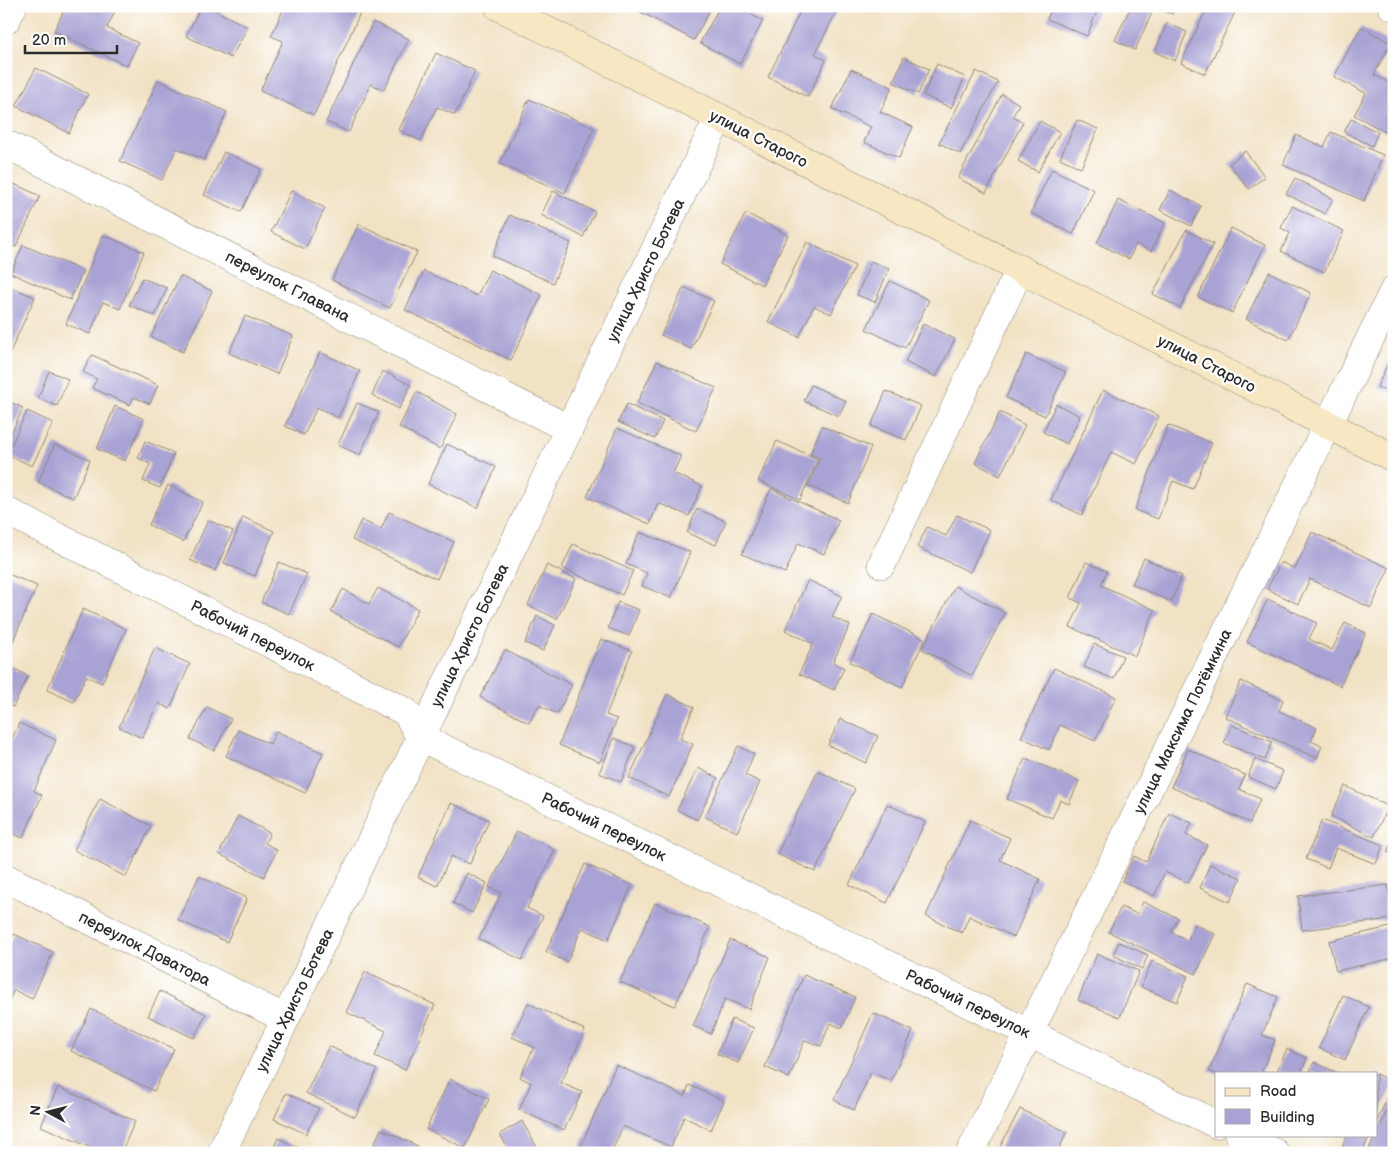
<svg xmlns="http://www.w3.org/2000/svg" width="1400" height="1159" font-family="'Balsamiq Sans',sans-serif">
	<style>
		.building { fill: #a9a2d4 }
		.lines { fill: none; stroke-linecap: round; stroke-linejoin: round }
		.street-casing { stroke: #8e8678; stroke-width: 29 }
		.secondary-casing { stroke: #8e8678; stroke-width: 29 }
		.street { stroke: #fff; stroke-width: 28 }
		.secondary { stroke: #f7e8c3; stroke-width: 28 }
		.labels { text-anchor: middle; stroke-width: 4.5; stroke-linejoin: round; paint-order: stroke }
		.street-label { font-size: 16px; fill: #2b2b2b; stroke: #fff }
	</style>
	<rect width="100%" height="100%" fill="#fff"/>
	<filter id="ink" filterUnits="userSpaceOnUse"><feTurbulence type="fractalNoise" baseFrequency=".02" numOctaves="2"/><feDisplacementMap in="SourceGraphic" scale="10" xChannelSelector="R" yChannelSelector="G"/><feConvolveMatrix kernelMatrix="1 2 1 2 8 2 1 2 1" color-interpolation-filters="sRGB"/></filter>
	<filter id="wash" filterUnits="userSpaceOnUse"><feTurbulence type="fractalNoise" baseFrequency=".0096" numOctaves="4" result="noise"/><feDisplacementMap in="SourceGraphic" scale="20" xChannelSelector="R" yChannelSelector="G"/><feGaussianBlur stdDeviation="1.12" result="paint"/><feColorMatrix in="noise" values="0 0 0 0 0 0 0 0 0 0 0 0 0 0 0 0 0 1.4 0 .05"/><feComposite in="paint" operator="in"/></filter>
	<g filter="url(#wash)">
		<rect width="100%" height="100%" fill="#f1e2c4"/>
		<g id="blocks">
			<g class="building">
				<polygon points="66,6 110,6 116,9 107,28 138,43 127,66 54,31"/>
				<polygon points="201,6 207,6 248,27 231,58 186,36"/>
				<polygon points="285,6 344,6 360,13 314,115 260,91 283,41 271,36"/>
				<polygon points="639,6 712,6 694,40 637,10"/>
				<polygon points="720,6 735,6 763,21 740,64 700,43"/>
				<polygon points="803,6 839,6 815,54 826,60 808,97 768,77"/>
				<polygon points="1053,6 1099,6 1087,36 1047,19"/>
				<polygon points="1131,6 1155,6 1135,50 1115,40"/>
				<polygon points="1156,6 1176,6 1172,14"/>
				<polygon points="1208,6 1238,6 1205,74 1181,63"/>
				<polygon points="373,22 409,39 384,90 371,84 349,132 326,122"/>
				<polygon points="1167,23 1187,32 1175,61 1155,52"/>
				<polygon points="1361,27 1391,43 1374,75 1394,85 1394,130 1391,135 1354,115 1366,93 1334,77"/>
				<polygon points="436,53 475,71 455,115 437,107 421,141 399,130"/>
				<polygon points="904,57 929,69 918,94 893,82"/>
				<polygon points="937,64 965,77 951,108 923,95"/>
				<polygon points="36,68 88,94 69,133 16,106"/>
				<polygon points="851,69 892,87 880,112 913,127 899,158 864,142 871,127 832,109"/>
				<polygon points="976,71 998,82 960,154 939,143"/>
				<polygon points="158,80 227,112 204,160 177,148 162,180 120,161"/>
				<polygon points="1002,94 1019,104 1013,116 1023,122 986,193 958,178"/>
				<polygon points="529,99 594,128 565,193 500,164"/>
				<polygon points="1351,119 1378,132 1372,146 1344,132"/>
				<polygon points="1077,120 1098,129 1081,168 1060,158"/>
				<polygon points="1040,121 1060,132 1038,172 1018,161"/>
				<polygon points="1331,132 1383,155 1364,201 1283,165 1296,135 1324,147"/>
				<polygon points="1245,151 1265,177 1249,189 1229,164"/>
				<polygon points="224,152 261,169 241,212 204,195"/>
				<polygon points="1052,169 1094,190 1073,234 1031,213"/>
				<polygon points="1295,178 1333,199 1325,214 1286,194"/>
				<polygon points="10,182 40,196 16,247 6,243 6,191"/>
				<polygon points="1170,190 1201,206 1191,226 1160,210"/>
				<polygon points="291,191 325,208 305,249 271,232"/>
				<polygon points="553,191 595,212 583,237 541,215"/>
				<polygon points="1118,200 1165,223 1151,251 1136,244 1129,259 1097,243"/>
				<polygon points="1292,206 1344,231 1324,272 1281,251 1290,233 1281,228"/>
				<polygon points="746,213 788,235 762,285 720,264"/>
				<polygon points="510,215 571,243 553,283 492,256"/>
				<polygon points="359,224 417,252 390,308 332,280"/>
				<polygon points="1231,228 1265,245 1232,313 1198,297"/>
				<polygon points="1186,230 1213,244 1180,308 1153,294"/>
				<polygon points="103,235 144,252 120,309 103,302 90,334 66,324"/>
				<polygon points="807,242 855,266 831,314 814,306 799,337 768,322"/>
				<polygon points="23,245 83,271 70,300 11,273"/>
				<polygon points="871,261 889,269 875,302 857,295"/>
				<polygon points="490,270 542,295 511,360 405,310 424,271 477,296"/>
				<polygon points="1269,272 1311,293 1288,340 1246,319"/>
				<polygon points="180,276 212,291 183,352 151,337"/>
				<polygon points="142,278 167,288 155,316 129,305"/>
				<polygon points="890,281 929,300 905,348 866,329"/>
				<polygon points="6,285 35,297 6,361"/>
				<polygon points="684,287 714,301 691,349 661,335"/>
				<polygon points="245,316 293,336 277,374 229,353"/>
				<polygon points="923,324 955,339 936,377 905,362"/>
				<polygon points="1394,350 1394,395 1377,387"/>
				<polygon points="320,352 360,371 338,418 317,407 304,435 285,426"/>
				<polygon points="1026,354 1066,372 1045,416 1006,398"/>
				<polygon points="92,355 158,385 150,404 134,397 130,405 92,388 97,379 83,372"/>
				<polygon points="657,361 716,388 696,431 637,403"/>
				<polygon points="49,371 68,379 57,406 38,398"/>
				<polygon points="383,371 411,385 399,409 372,395"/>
				<polygon points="811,385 846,401 839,416 804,401"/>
				<polygon points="1103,390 1159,416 1136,464 1111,452 1082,515 1051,500"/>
				<polygon points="886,391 921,406 906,440 871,426"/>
				<polygon points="417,392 457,414 440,449 399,427"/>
				<polygon points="6,400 23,408 6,444"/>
				<polygon points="357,403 379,412 360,455 338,445"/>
				<polygon points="627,404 663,421 655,439 618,422"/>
				<polygon points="1056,404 1080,416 1067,444 1043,432"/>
				<polygon points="115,406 144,419 125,461 97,449"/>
				<polygon points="27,411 53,423 32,466 7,454"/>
				<polygon points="1000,412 1025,425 1000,476 975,463"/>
				<polygon points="1168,425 1212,443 1193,489 1173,481 1158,519 1135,510"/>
				<polygon points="822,426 871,447 848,503 808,486 820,458 810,454"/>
				<polygon points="617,428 681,456 673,473 702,486 689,516 658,503 650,524 587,497"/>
				<polygon points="145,441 174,453 160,488 143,481 150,464 138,458"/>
				<polygon points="777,441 818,459 800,500 758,481"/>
				<polygon points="55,444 90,460 73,498 38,482"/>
				<polygon points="447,444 496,467 478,508 428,484"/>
				<polygon points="168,485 203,502 183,542 149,525"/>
				<polygon points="771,489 839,520 824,554 798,543 785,573 742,554"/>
				<polygon points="697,509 726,521 716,545 687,533"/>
				<polygon points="389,512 454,542 437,579 352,540 361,520 381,529"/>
				<polygon points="957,515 990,530 970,572 917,547 927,527 946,536"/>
				<polygon points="243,517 274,531 255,576 224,563"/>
				<polygon points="208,520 233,531 215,571 190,560"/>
				<polygon points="639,532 690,552 671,598 642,586 647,573 626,564"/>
				<polygon points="1312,532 1389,568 1371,608 1310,579 1298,604 1267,589 1281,562 1295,569"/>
				<polygon points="573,544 633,571 622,595 562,568"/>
				<polygon points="1144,558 1182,576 1171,602 1132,584"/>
				<polygon points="279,562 307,574 289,614 261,602"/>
				<polygon points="1086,562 1107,571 1101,585 1155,610 1135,656 1070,627 1081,603 1070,598"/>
				<polygon points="547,565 576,579 557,619 528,605"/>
				<polygon points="6,573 37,586 6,657"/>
				<polygon points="808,580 842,596 832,617 850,625 833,662 844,668 834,690 799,674 813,644 785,630"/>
				<polygon points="955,586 1005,613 972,676 922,649"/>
				<polygon points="378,588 418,609 398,647 331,612 343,589 369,604"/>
				<polygon points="1268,599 1317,623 1309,639 1332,650 1345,623 1366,633 1340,686 1247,642"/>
				<polygon points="618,602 639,610 629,636 608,628"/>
				<polygon points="83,609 126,629 102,683 86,676 74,702 47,690"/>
				<polygon points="873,614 925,639 902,687 850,662"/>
				<polygon points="537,616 555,625 543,651 525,643"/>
				<polygon points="601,639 632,651 606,715 617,719 600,762 559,745"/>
				<polygon points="1094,644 1123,656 1114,679 1084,667"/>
				<polygon points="155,648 190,664 170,709 158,703 142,738 119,727"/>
				<polygon points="505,650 572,685 557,714 539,705 529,723 480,697"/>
				<polygon points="6,664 28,676 13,707 6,704"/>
				<polygon points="1054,668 1116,697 1095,741 1060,725 1049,750 1021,737"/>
				<polygon points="1241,681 1283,700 1279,711 1317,728 1311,741 1322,746 1317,758 1225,717"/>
				<polygon points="667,694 694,707 680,739 693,744 669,797 629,778"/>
				<polygon points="207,707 231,719 214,751 190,739"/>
				<polygon points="840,719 878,736 866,763 828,745"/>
				<polygon points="19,723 56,740 34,791 42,795 23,838 6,831 6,752"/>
				<polygon points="1232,725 1272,742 1265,760 1224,743"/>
				<polygon points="238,730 270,744 276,731 323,753 305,793 226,756"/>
				<polygon points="614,738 635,747 621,782 599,773"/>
				<polygon points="738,746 754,754 745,775 760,782 737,832 705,817"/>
				<polygon points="1188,749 1245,775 1239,789 1260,799 1250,823 1171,787"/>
				<polygon points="1025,758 1079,781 1069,804 1060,800 1052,818 1007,799"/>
				<polygon points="1255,759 1283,771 1276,789 1248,777"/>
				<polygon points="698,768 718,778 697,820 677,810"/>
				<polygon points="818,771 855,789 815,872 777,854"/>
				<polygon points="1345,786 1388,806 1374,837 1331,816"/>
				<polygon points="100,799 151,826 126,877 74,850"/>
				<polygon points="451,803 489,820 470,864 451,856 437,886 418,877"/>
				<polygon points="887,804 925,822 887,903 849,885"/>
				<polygon points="1169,813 1192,823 1186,835 1207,845 1188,883 1165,872 1154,896 1122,881 1134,856 1146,862"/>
				<polygon points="238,816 270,833 265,843 277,850 264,877 219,854"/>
				<polygon points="970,820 1010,838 1000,860 1040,879 1014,937 969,916 962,933 926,916"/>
				<polygon points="1322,820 1383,845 1376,864 1336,848 1328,868 1306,859"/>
				<polygon points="517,831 555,850 527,908 543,916 522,960 479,939 501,893 489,887"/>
				<polygon points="1394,837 1394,855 1387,852"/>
				<polygon points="585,864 632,885 608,940 582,928 567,962 546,952"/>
				<polygon points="1210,864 1241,878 1230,902 1200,888"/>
				<polygon points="467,873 487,883 472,913 453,903"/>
				<polygon points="199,876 247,898 227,942 178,920"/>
				<polygon points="1388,885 1392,919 1302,930 1298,896"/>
				<polygon points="1143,902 1178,918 1171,932 1188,940 1195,924 1215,934 1196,974 1109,932 1121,907 1137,914"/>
				<polygon points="655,903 710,927 675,1006 620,982"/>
				<polygon points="1394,926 1394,958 1336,971 1329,941"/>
				<polygon points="14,934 53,952 32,999 14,990 6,1006 6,950"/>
				<polygon points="730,940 770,957 749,1009 725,999 711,1034 693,1026"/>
				<polygon points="1119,942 1148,955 1142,969 1113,955"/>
				<polygon points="1097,954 1139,971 1120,1017 1078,1000"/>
				<polygon points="1152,961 1188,976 1177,1002 1141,987"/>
				<polygon points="365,972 435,1005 405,1070 375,1056 386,1031 346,1012"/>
				<polygon points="804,975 855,997 842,1028 830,1023 821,1046 805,1040 789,1078 765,1067"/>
				<polygon points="1247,984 1278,997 1262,1035 1275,1040 1261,1073 1216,1074 1209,1071"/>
				<polygon points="160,991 206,1014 194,1038 148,1016"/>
				<polygon points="1343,995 1369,1007 1345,1060 1319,1048"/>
				<polygon points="528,1003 585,1030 561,1083 582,1092 564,1130 519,1110 531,1083 520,1077 534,1047 512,1037"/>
				<polygon points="91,1009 174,1049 154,1091 71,1051"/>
				<polygon points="873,1013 913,1031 891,1081 871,1072 854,1110 834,1100"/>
				<polygon points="732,1019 754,1028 738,1063 717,1054"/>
				<polygon points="329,1046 377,1070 355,1117 306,1093"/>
				<polygon points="1287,1049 1307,1058 1301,1073 1276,1073"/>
				<polygon points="1314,1062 1338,1073 1309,1073"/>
				<polygon points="616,1065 685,1096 689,1085 724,1101 711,1130 684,1117 671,1147 623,1126 611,1153 578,1153"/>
				<polygon points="1376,1074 1394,1083 1376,1123"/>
				<polygon points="450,1079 489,1099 465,1148 426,1129"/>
				<polygon points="58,1087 135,1121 121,1153 103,1153 41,1126"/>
				<polygon points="286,1093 319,1108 306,1134 274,1119"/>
				<polygon points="1394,1096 1394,1153 1367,1153 1376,1135"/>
				<polygon points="1020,1109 1067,1132 1057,1153 998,1151"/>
				<polygon points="522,1121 538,1149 531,1153 510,1153 500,1134"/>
				<polygon points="381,1129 418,1146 415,1153 370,1153"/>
				<polygon points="1347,1135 1370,1135 1362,1153 1355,1153 1342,1146"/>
				<polygon points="278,1138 310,1153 271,1153"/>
			</g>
		</g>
	</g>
	<g filter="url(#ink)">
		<use href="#blocks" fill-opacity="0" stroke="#8e8678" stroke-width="1"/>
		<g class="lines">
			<g class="street-casing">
				<g id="street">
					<polyline points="1392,6 1394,7"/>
					<polyline points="6,20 13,6"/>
					<polyline points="6,144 569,429"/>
					<polyline points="6,511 406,712 420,737 1216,1124"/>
					<polyline points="882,564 1020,269"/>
					<polyline points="6,878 284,1018"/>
					<polyline points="1239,1135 1275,1153"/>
					<polyline points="221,1153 719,117"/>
					<polyline points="970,1153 1394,290"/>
				</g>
			</g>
			<g class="secondary-casing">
				<polyline id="secondary" points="498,6 1394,458"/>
			</g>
			<use href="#street" class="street"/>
			<use href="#secondary" class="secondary"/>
		</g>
	</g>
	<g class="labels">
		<g class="street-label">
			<text transform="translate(759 138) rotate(27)" y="6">улица Старого</text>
			<text transform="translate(645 270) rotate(-64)" y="6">улица Христо Ботева</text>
			<text transform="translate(288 286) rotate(27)" y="6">переулок Главана</text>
			<text transform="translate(1207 363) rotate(27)" y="6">улица Старого</text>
			<text transform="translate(253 635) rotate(27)" y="6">Рабочий переулок</text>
			<text transform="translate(469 635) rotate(-64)" y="6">улица Христо Ботева</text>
			<text transform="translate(1182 721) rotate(-64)" y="6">улица Максима Потёмкина</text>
			<text transform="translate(604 826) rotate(26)" y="6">Рабочий переулок</text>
			<text transform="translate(145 948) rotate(27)" y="6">переулок Доватора</text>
			<text transform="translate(294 1000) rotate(-64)" y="6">улица Христо Ботева</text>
			<text transform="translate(968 1003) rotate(26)" y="6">Рабочий переулок</text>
		</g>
	</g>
	<rect width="1400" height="1159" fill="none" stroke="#fff" stroke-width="25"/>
	<rect x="1215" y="1072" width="162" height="65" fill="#ffffff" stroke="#aaaaaa"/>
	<rect x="1225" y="1088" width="25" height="8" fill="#f7e8c3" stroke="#aaaaaa"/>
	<text x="1260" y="1096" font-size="15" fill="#2b2b2b">Road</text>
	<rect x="1225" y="1109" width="25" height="15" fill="#a9a2d4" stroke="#aaaaaa"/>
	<text x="1260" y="1122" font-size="15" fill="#2b2b2b">Building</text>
	<g transform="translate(48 1112) rotate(277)" stroke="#ffffff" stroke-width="4" paint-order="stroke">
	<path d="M0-4L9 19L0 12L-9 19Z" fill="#2b2b2b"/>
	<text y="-8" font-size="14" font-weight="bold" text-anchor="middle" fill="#2b2b2b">N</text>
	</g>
	<path d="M25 45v8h92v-8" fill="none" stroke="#2b2b2b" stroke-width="2.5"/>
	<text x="32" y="45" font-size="15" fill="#2b2b2b" stroke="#ffffff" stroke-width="4" paint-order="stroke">20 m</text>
</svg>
